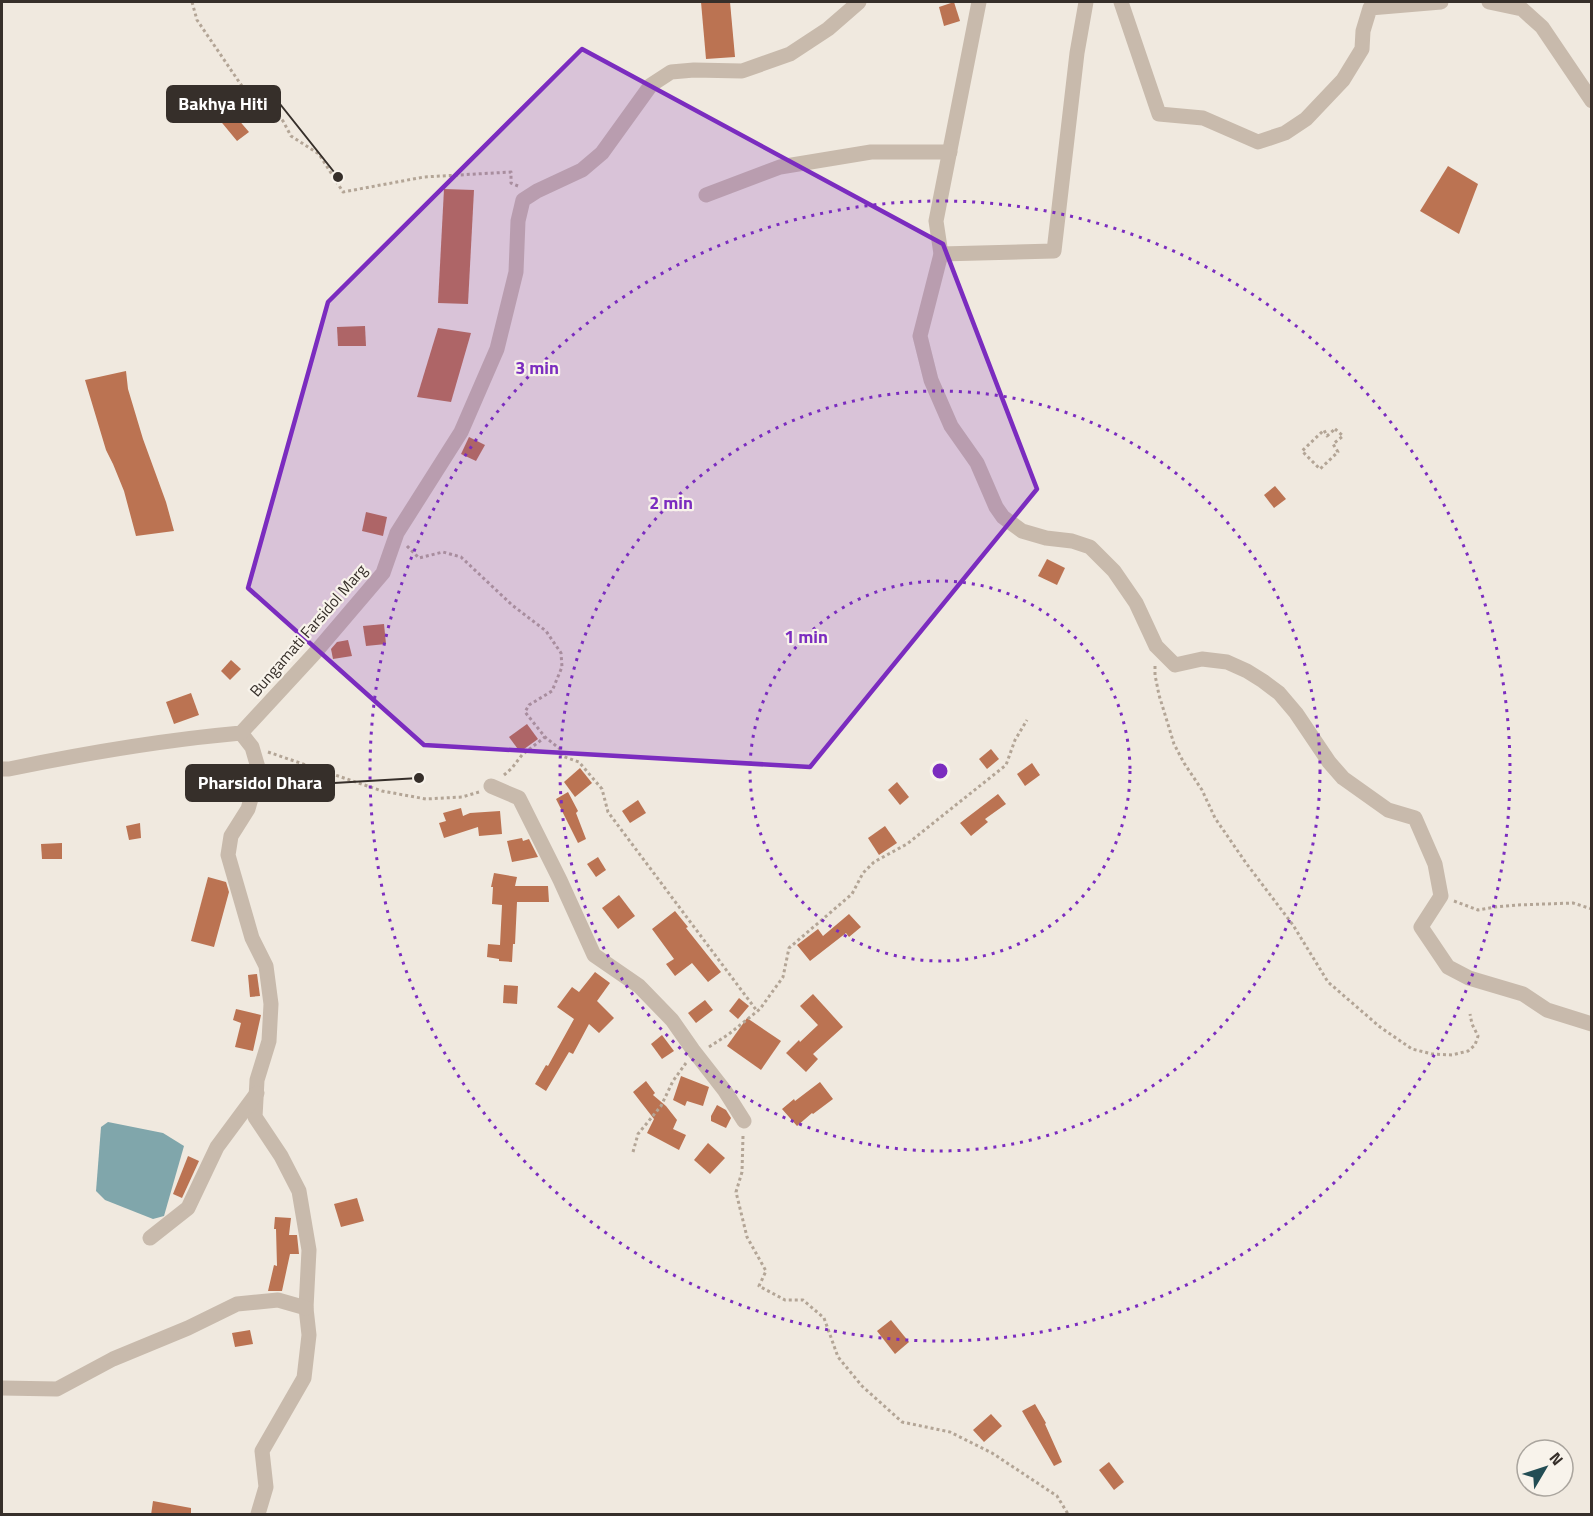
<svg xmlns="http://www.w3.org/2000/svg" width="1593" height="1516" font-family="'Titillium Web',sans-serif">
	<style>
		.water { fill: #80a6ab }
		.building { fill: #bb7352 }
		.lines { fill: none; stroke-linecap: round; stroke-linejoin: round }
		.path { stroke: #b3a596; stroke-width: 3; stroke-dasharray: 3 3; stroke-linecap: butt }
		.minor { stroke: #c8baac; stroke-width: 15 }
		.marked { fill: #7b2cbf; fill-opacity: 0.2; stroke: #7b2cbf; stroke-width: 4.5; stroke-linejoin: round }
		.ring { fill: none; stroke: #7b2cbf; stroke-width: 3; stroke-dasharray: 3 6 }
		.labels { text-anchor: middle; stroke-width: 4.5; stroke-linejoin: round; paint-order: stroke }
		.street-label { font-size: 16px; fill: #362f2a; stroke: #f8f3eb }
		.centre { fill: #7b2cbf; stroke: #f8f3eb; stroke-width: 3 }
		.ring-label { font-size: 18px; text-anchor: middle; font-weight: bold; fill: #7b2cbf; stroke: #f8f3eb; stroke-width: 4.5; stroke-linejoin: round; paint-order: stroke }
		.leader { fill: none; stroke: #362f2a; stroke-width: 2 }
		.callout-dot { fill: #362f2a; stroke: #f8f3eb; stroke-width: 2 }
		.callout { fill: #362f2a; stroke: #362f2a; stroke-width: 2 }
		.callout-label { font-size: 18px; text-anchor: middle; font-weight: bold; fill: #fff }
	</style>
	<rect width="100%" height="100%" fill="#f0e9df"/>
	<polygon class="water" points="108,1122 163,1133 184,1146 164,1216 153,1219 105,1200 96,1191 101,1127"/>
	<g class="building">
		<polygon points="701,2 730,2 735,57 706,59"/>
		<polygon points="954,2 960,21 944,26 939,7"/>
		<polygon points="225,92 237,118 249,132 237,141 218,118 210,99"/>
		<polygon points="1448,166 1478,184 1459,234 1420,211"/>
		<polygon points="444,189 474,190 468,304 438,303"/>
		<polygon points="365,326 366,346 338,346 337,327"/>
		<polygon points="438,328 471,333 451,402 417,397"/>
		<polygon points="126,371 128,389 143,439 166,502 174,531 136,536 124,491 113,464 106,450 85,380"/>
		<polygon points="469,437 485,445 476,461 461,454"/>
		<polygon points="1275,486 1286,499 1274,508 1264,495"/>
		<polygon points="366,512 387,517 383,536 362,531"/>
		<polygon points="1047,559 1065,568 1057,585 1038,576"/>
		<polygon points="384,624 386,644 366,646 363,626"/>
		<polygon points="348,640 352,656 333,659 331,649 337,642"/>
		<polygon points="231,660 241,669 230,680 221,671"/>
		<polygon points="191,693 199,715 174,724 166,702"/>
		<polygon points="527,724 538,739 520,752 509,737"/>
		<polygon points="991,749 999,759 987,769 979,759"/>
		<polygon points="1032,763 1040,775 1025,786 1017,774"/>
		<polygon points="580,768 592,783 575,797 564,782"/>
		<polygon points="897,782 909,797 900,805 888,790"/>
		<polygon points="568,792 578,811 576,813 586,839 578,843 556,799"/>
		<polygon points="998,794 1006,804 985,819 988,822 971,836 960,823"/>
		<polygon points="638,800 646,813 630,823 622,811"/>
		<polygon points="461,808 463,816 470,813 500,811 502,834 479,836 478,827 444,838 439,823 446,821 443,813"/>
		<polygon points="140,823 141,838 129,840 126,826"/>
		<polygon points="885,826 897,843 879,855 868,838"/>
		<polygon points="522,838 523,841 529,839 538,857 512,862 507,841"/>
		<polygon points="62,843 62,859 42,859 41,844"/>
		<polygon points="598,857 606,870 596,877 587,864"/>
		<polygon points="494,873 517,877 515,886 548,886 549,902 517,902 515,944 513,944 512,962 499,961 499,959 487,957 488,944 500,945 502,905 492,904 493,887 491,887"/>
		<polygon points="208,877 226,882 229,892 214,947 191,941"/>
		<polygon points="619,895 635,916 618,929 602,908"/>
		<polygon points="675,911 688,927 686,928 721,972 708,982 692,963 675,976 666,964 674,959 652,929"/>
		<polygon points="849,914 861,927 849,937 846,933 810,961 797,945 818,929 823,936"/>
		<polygon points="595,972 610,983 597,1001 614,1018 599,1033 589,1024 573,1054 569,1052 546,1091 535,1084 546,1065 548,1066 574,1019 557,1007 572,987 579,992"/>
		<polygon points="257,974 260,996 250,997 248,975"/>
		<polygon points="504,985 518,986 517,1004 503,1003"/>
		<polygon points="813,994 843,1027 813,1054 818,1059 806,1072 786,1053 799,1040 800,1042 818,1025 800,1006"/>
		<polygon points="739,998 749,1006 738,1019 729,1011"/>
		<polygon points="705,1000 713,1010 696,1023 688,1013"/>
		<polygon points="236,1009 261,1015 253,1051 235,1047 241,1023 233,1020"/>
		<polygon points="747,1018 781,1041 761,1070 727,1046"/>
		<polygon points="662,1035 674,1051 662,1059 651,1044"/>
		<polygon points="681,1076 709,1087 703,1106 687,1101 685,1106 673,1100"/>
		<polygon points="646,1081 655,1093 653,1095 666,1106 677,1120 673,1129 686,1135 679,1150 647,1133 654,1119 633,1092"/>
		<polygon points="820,1082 833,1099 813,1114 812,1113 797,1126 782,1109 794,1099 795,1101"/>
		<polygon points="717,1105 726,1110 731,1118 726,1128 711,1121 711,1116"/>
		<polygon points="708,1143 725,1158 710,1174 694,1160"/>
		<polygon points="188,1156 199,1161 182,1198 173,1194"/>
		<polygon points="357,1198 364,1221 341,1227 334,1204"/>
		<polygon points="275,1217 291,1218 289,1235 297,1235 299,1254 290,1254 282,1291 268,1291 274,1265 277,1266 276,1229 274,1229"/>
		<polygon points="891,1320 909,1342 895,1354 877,1331"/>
		<polygon points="250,1330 253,1344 235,1347 232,1333"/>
		<polygon points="1035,1404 1046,1423 1045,1424 1062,1462 1054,1466 1022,1411"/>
		<polygon points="991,1414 1002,1426 984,1442 973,1430"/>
		<polygon points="1109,1462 1124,1482 1114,1490 1099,1470"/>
		<polygon points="153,1501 191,1508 191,1515 151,1515"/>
	</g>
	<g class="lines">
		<g class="path">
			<polyline points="192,2 197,20 248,95 250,105 275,112 283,121 291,136 319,154 343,192 424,177 511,172 511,183 518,186"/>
			<polygon points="1335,429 1343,436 1333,444 1338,452 1320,469 1302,451 1324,430 1327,436"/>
			<polyline points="407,546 419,558 443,552 461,557 512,605 546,631 561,653 562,667 552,691 529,705 525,712 545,737 560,749 562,756 579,762 602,789 608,812 757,1011"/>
			<polyline points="1155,666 1155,675 1159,695 1174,744 1184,763 1202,790 1215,818 1246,863 1293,925 1328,982 1380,1027 1412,1049 1432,1054 1452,1055 1468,1051 1475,1045 1478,1036 1472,1024 1470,1014"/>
			<polyline points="268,752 382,791 426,799 462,797 479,792"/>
			<polyline points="504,775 512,768 522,755 545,737"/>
			<polyline points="1454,901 1478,910 1495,907 1517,905 1573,903 1592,909"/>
			<polyline points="709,1047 729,1034 760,1009 783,977 789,948 852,894 863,873 874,862 907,844 1006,765 1015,740 1027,720"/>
			<polyline points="743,1136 742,1172 736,1192 747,1237 766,1271 759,1286 785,1300 803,1300 824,1318 838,1357 862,1386 902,1422 950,1432 992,1453 1057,1496 1068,1514"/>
			<polyline points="633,1152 638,1134 661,1106 673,1081 686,1063"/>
		</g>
		<g class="minor">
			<polyline points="979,2 936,221 941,254 920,336 931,380 951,426 977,463 996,507 1003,517 1022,531 1046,538 1072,541 1090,547 1114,571 1136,603 1156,646 1175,665 1202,659 1227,662 1247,671 1263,681 1279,693 1296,713 1329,762 1343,778 1388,810 1415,818 1435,864 1441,896 1421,927 1448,967 1469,978 1523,994 1547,1010 1592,1024"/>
			<polyline points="1121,2 1159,114 1203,118 1258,142 1285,133 1306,119 1343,80 1362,49 1363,31 1370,8 1441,2"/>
			<polyline points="1489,2 1522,9 1542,27 1592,101"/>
			<polyline points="706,195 780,167 871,152 950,152"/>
			<polyline points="941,254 1054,251 1077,53 1086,2"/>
			<polyline points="241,733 252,747 259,771 248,809 231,836 228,855 252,938 266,966 271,1004 269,1041 257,1080 255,1117 281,1156 299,1191 309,1250 306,1308 309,1335 304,1378 262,1451 266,1487 258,1514"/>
			<path d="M2,769H9C86,753 163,740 241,733L314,654L383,573L397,533L461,432L497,349L516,272L518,221L523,200L537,191L582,170L602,153L651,85L671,72L694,70L742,71L790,54L828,29L859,2"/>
			<polyline points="491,786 519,798 560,880 594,955 639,986 672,1020 693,1050 725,1091 744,1121"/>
			<polyline points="150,1238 188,1208 217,1147 257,1093"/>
			<polyline points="2,1388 57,1389 113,1359 188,1328 237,1304 278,1300 306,1308"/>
		</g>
	</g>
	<path class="marked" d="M582,49L943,244L1037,489L810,767L424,745L248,588L328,302Z"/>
	<g class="ring">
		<circle cx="940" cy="771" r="190"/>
		<circle cx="940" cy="771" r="380"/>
		<circle cx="940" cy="771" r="570"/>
	</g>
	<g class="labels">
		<g class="street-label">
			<text transform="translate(308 630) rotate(-49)" y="6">Bungamati Farsidol Marg</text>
		</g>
	</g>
	<circle cx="940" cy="771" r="9" class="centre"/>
	<g class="ring-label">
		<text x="537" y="374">3 min</text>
		<text x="671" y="509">2 min</text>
		<text x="806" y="643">1 min</text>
	</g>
	<path class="leader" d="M338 177L280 104M419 778L334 783"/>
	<g class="callout-dot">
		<circle cx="338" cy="177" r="6"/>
		<circle cx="419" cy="778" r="6"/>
	</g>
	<g class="callout">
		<rect x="167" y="86" width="113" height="36" rx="6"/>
		<rect x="186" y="765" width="148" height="36" rx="6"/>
	</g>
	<g class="callout-label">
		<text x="223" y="110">Bakhya Hiti</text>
		<text x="260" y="789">Pharsidol Dhara</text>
	</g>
	<rect width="1593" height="1516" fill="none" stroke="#362f2a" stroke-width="6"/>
	<g transform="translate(1545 1468) rotate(51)"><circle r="28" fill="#f8f3eb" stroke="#aaa59e" stroke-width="1.5"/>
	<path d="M0-4.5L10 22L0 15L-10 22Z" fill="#234d54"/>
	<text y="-9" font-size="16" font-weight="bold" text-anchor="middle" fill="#362f2a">N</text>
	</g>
</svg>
